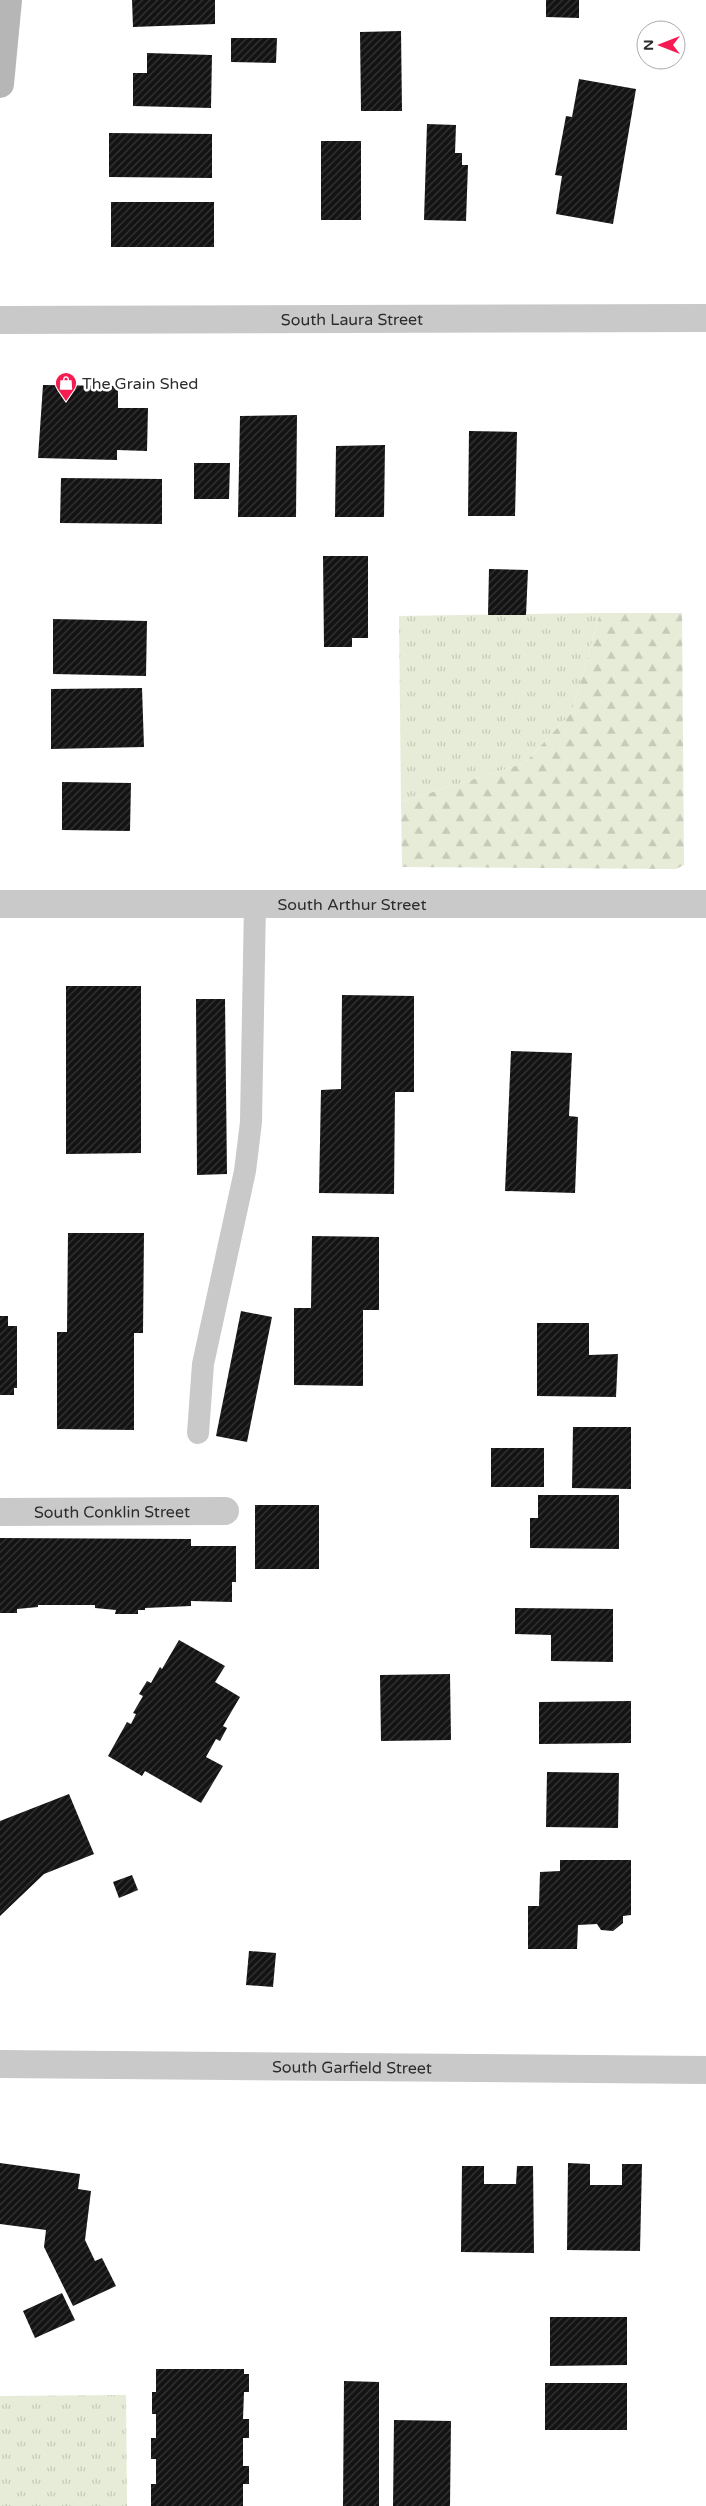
<svg xmlns="http://www.w3.org/2000/svg" width="706" height="2506" font-family="'Varela Round',sans-serif">
	<style>
		.grass { fill: url(#grass-tufts) }
		.forest { fill: url(#forest-firs) }
		.building { fill: url(#building-hatch) }
		.lines { fill: none; stroke-linecap: round; stroke-linejoin: round }
		.service { stroke: #c9c9c9; stroke-width: 22 }
		.minor { stroke: #c9c9c9; stroke-width: 28 }
		.secondary { stroke: #b6b6b6; stroke-width: 28 }
		.labels { text-anchor: middle; stroke-width: 5; stroke-linejoin: round; paint-order: stroke }
		.street-label { font-size: 16px; fill: #2c2c2c; stroke: #fff }
		.poi-label { font-size: 16px; fill: #2c2c2c; stroke: #fff; text-anchor: start }
	</style>
	<defs>
		<pattern id="grass-tufts" width="24" height="20" patternUnits="userSpaceOnUse" patternTransform="scale(1.25)"><rect width="24" height="20" fill="#e6ecd7"/><path d="M3 7l-1-3M5 7V3M7 7l1-3M15 17l-1-3M17 17v-4M19 17l1-3" fill="none" stroke="#c5cbb9"/></pattern>
		<pattern id="forest-firs" width="22" height="20" patternUnits="userSpaceOnUse" patternTransform="scale(1.25)"><rect width="22" height="20" fill="#e6ecd7"/><path d="M5 1l3.5 6h-7zM16 11l3.5 6h-7z" fill="#c5cbb9"/></pattern>
		<pattern id="building-hatch" width="6" height="6" patternUnits="userSpaceOnUse" patternTransform="scale(1.25)"><rect width="6" height="6" fill="#131313"/><path d="M-1 1l2-2M0 6l6-6M5 7l2-2" fill="none" stroke="#363636"/></pattern>
	</defs>
	<rect width="100%" height="100%" fill="#fff"/>
	<g class="grass">
		<polygon points="600,613 572,712 525,763 401,802 399,616"/>
		<polygon points="126,2395 127,2506 0,2506 0,2396"/>
	</g>
	<polygon class="forest" points="600,613 682,613 684,865 676,869 402,867 401,802 525,763 572,712"/>
	<g class="building">
		<polygon points="132,0 215,0 215,24 133,27"/>
		<polygon points="546,0 579,0 579,18 546,17"/>
		<polygon points="401,31 402,111 361,111 360,32"/>
		<polygon points="231,38 277,38 276,63 231,62"/>
		<polygon points="147,53 212,55 211,108 133,106 133,73 147,73"/>
		<polygon points="579,79 636,89 613,224 556,214 562,176 555,175 566,116 572,117"/>
		<polygon points="427,124 456,125 455,153 462,153 462,165 468,165 466,221 424,220"/>
		<polygon points="109,133 212,134 212,178 109,177"/>
		<rect x="321" y="141" width="40" height="79"/>
		<rect x="111" y="202" width="103" height="45"/>
		<polygon points="43,385 118,386 118,408 148,408 147,451 117,450 117,460 38,458"/>
		<polygon points="297,415 296,517 238,517 240,416"/>
		<polygon points="469,431 517,432 515,516 468,516"/>
		<polygon points="385,445 384,517 335,517 336,446"/>
		<polygon points="194,463 230,463 229,499 194,499"/>
		<polygon points="61,478 162,479 162,524 60,523"/>
		<polygon points="323,556 368,556 368,638 352,638 352,647 324,647"/>
		<polygon points="489,569 528,570 526,615 488,615"/>
		<polygon points="53,619 147,621 146,676 53,674"/>
		<polygon points="142,688 144,747 51,749 51,689"/>
		<polygon points="62,782 131,783 130,831 62,830"/>
		<polygon points="66,986 141,986 141,1153 66,1154"/>
		<polygon points="342,995 414,996 414,1092 395,1092 394,1194 319,1193 321,1090 341,1089"/>
		<polygon points="196,999 225,999 227,1174 197,1175"/>
		<polygon points="511,1051 572,1053 569,1116 578,1117 575,1193 505,1191"/>
		<polygon points="68,1233 144,1233 143,1333 134,1333 134,1430 57,1429 57,1332 67,1332"/>
		<polygon points="312,1236 379,1237 379,1310 363,1310 363,1386 294,1385 294,1308 311,1308"/>
		<polygon points="241,1311 272,1317 247,1442 216,1436"/>
		<polygon points="0,1316 8,1316 8,1326 17,1326 17,1388 14,1388 14,1395 0,1395"/>
		<polygon points="537,1323 589,1323 589,1355 618,1354 616,1397 537,1396"/>
		<polygon points="573,1427 631,1427 631,1489 572,1488"/>
		<rect x="491" y="1448" width="53" height="39"/>
		<polygon points="538,1495 619,1495 619,1549 530,1548 530,1518 538,1518"/>
		<rect x="255" y="1505" width="64" height="64"/>
		<polygon points="0,1538 191,1539 191,1546 236,1546 236,1582 232,1582 232,1602 191,1601 191,1606 145,1608 145,1610 138,1610 138,1614 115,1614 116,1610 95,1608 95,1605 38,1605 38,1607 17,1609 17,1613 0,1613"/>
		<polygon points="515,1608 613,1609 613,1662 551,1661 551,1635 515,1634"/>
		<polygon points="179,1640 225,1666 215,1682 240,1697 223,1726 227,1728 220,1741 216,1739 206,1757 223,1766 201,1803 145,1771 142,1776 108,1756 127,1722 131,1724 136,1714 133,1713 143,1696 139,1694 147,1681 151,1683 160,1667 162,1669"/>
		<polygon points="450,1674 451,1740 381,1741 380,1675"/>
		<polygon points="631,1701 631,1743 539,1744 539,1702"/>
		<polygon points="547,1772 619,1773 618,1828 546,1827"/>
		<polygon points="69,1794 94,1854 44,1874 0,1916 0,1821"/>
		<polygon points="560,1860 631,1860 631,1915 623,1916 623,1923 613,1931 601,1930 597,1924 578,1925 577,1949 528,1949 528,1906 539,1906 540,1872 560,1871"/>
		<polygon points="132,1875 138,1890 119,1898 113,1882"/>
		<polygon points="249,1951 276,1953 273,1987 246,1985"/>
		<polygon points="0,2163 80,2174 78,2189 91,2191 85,2240 95,2261 102,2258 116,2286 73,2306 44,2247 46,2230 0,2224"/>
		<polygon points="568,2163 590,2164 590,2185 622,2185 622,2164 642,2164 640,2251 567,2250"/>
		<polygon points="462,2166 484,2166 484,2184 516,2184 517,2166 533,2166 534,2253 461,2252"/>
		<polygon points="62,2293 75,2320 35,2338 23,2311"/>
		<polygon points="550,2317 627,2317 627,2365 550,2366"/>
		<polygon points="156,2369 244,2369 244,2374 249,2374 249,2392 244,2392 243,2419 249,2419 249,2438 243,2438 243,2466 249,2466 249,2484 243,2484 243,2506 151,2506 151,2484 156,2484 156,2459 151,2459 151,2438 156,2438 156,2414 152,2414 152,2392 156,2392"/>
		<polygon points="344,2381 379,2382 379,2506 343,2506"/>
		<rect x="545" y="2383" width="82" height="47"/>
		<polygon points="394,2420 451,2421 450,2506 393,2506"/>
	</g>
	<g class="lines">
		<polyline class="service" points="198,1433 203,1364 245,1171 251,1122 255,904"/>
		<g class="minor">
			<path id="s1" d="M0,320L706,318"/>
			<path id="s2" d="M0,904H706"/>
			<path id="s3" d="M0,1512L225,1511"/>
			<path id="s4" d="M0,2064L706,2070"/>
		</g>
		<polyline class="secondary" points="0,84 8,0"/>
	</g>
	<defs>
		<g id="shop-pin" transform="scale(1.125)"><path d="M0 17L-7.5 6A9.5 9.5 0 1 1 7.5 6Z" fill="#f61b50" stroke="#fff"/><path d="M-5-2.5h2.3a2.7 3.5 0 0 1 5.4 0H5L5.5 6h-11ZM-1.5-2.5h3a1.5 2.3 0 0 0-3 0Z" fill="#fff"/></g>
	</defs>
	<g fill-rule="evenodd">
		<use href="#shop-pin" x="66" y="383"/>
	</g>
	<g class="labels">
		<g class="street-label">
			<text dy="6" stroke="none"><textPath href="#s1" startOffset="352">South Laura Street</textPath></text>
			<text dy="6" stroke="none"><textPath href="#s2" startOffset="352">South Arthur Street</textPath></text>
			<text dy="6" stroke="none"><textPath href="#s3" startOffset="112">South Conklin Street</textPath></text>
			<text dy="6" stroke="none"><textPath href="#s4" startOffset="352">South Garfield Street</textPath></text>
		</g>
		<g class="poi-label">
			<text x="82" y="389">The Grain Shed</text>
		</g>
	</g>
	<g transform="translate(661 45) rotate(270)"><circle r="24" fill="#ffffff" stroke="#ababab"/>
	<path d="M0-4L9 19L0 12L-9 19Z" fill="#f61b50"/>
	<text y="-8" font-size="14" font-weight="bold" text-anchor="middle" fill="#2c2c2c">N</text>
	</g>
</svg>
